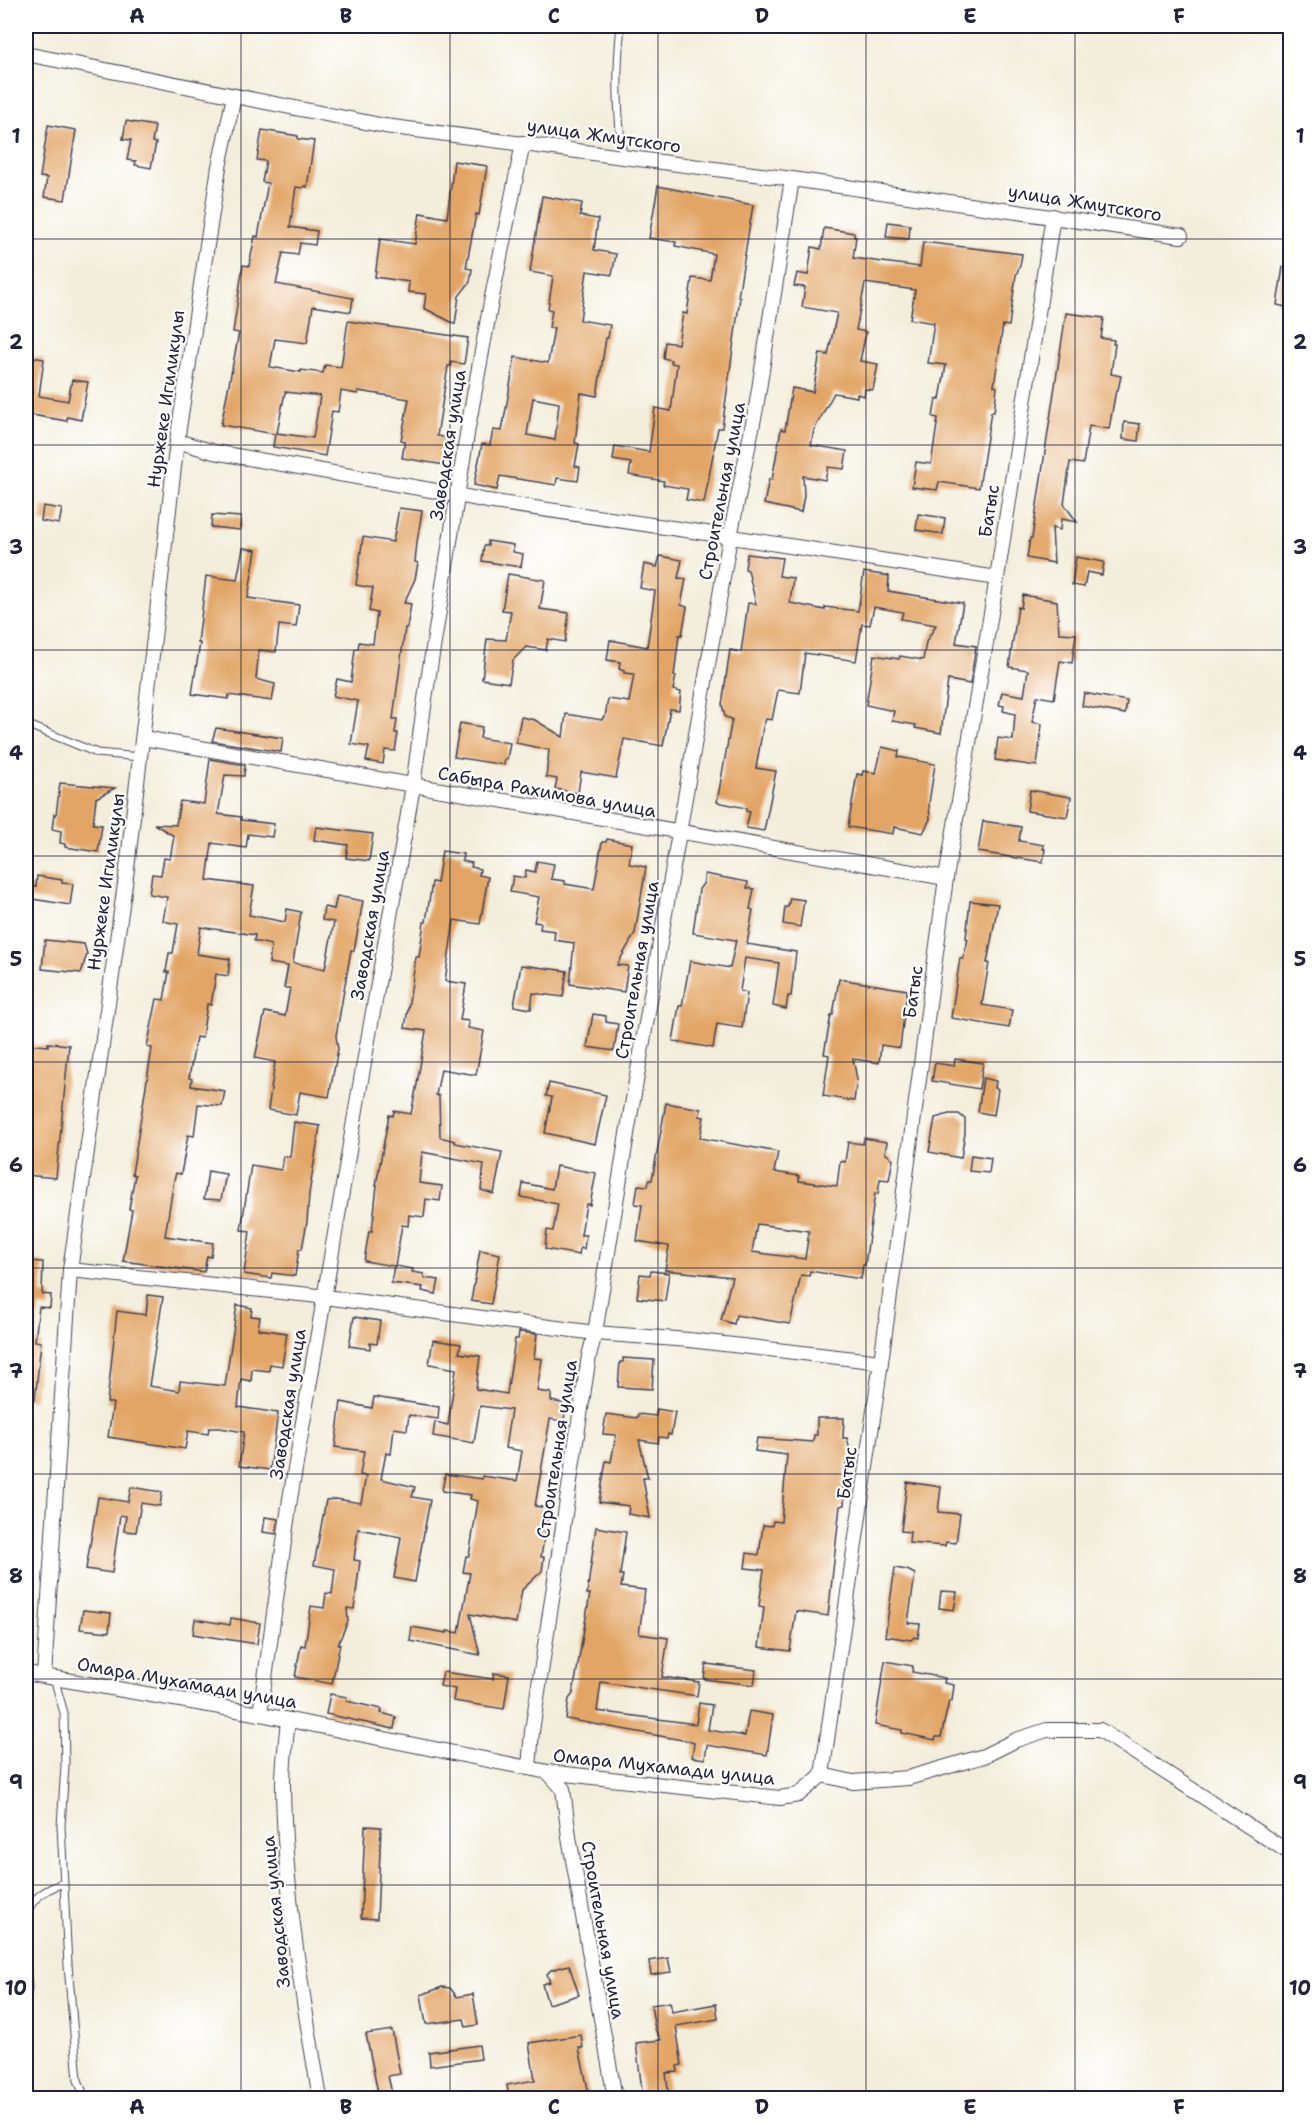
<svg xmlns="http://www.w3.org/2000/svg" width="1316" height="2124" font-family="'Shantell Sans',sans-serif">
	<style>
		.building { fill: #e2a565; fill-rule: evenodd }
		.lines { fill: none; stroke-linecap: round; stroke-linejoin: round }
		.service-casing { stroke: #414153; stroke-width: 9 }
		.minor-casing { stroke: #414153; stroke-width: 16 }
		.service { stroke: #fff; stroke-width: 7 }
		.minor { stroke: #fff; stroke-width: 14 }
		.grid { fill: none; stroke: #22223b; stroke-width: 1.5; stroke-opacity: 0.55 }
		.labels { text-anchor: middle; stroke-width: 4.5; stroke-linejoin: round; paint-order: stroke }
		.street-label { font-size: 18px; fill: #22223b; stroke: #fff }
		.neatline { fill: none; stroke: #22223b; stroke-width: 2 }
		.grid-label { font-size: 20px; text-anchor: middle; font-weight: bold; fill: #22223b }
	</style>
	<rect width="100%" height="100%" fill="#fff"/>
	<filter id="ink" filterUnits="userSpaceOnUse"><feTurbulence type="fractalNoise" baseFrequency=".0167" numOctaves="2"/><feDisplacementMap in="SourceGraphic" scale="12" xChannelSelector="R" yChannelSelector="G"/><feConvolveMatrix kernelMatrix="1 2 1 2 8 2 1 2 1" color-interpolation-filters="sRGB"/></filter>
	<filter id="wash" filterUnits="userSpaceOnUse"><feTurbulence type="fractalNoise" baseFrequency=".008" numOctaves="4" result="noise"/><feDisplacementMap in="SourceGraphic" scale="24" xChannelSelector="R" yChannelSelector="G"/><feGaussianBlur stdDeviation="1.35" result="paint"/><feColorMatrix in="noise" values="0 0 0 0 0 0 0 0 0 0 0 0 0 0 0 0 0 1.4 0 .05"/><feComposite in="paint" operator="in"/></filter>
	<g filter="url(#wash)">
		<rect width="100%" height="100%" fill="#f3eedb"/>
		<g id="blocks">
			<g class="building">
				<polygon points="126,121 155,126 152,142 156,143 151,168 135,165 136,161 127,160 131,140 123,139"/>
				<polygon points="48,125 76,130 65,200 44,197 47,178 40,177"/>
				<path d="M262,130L298,136V139L314,141L307,187L304,186L303,188L296,187L290,227L317,231L315,245L300,243L298,255L283,253L276,284L353,298L351,312L313,306L307,343L275,339L270,367L301,372V370L323,373L325,365L341,367L348,321L468,338L464,364L451,362V366H448L437,436L449,438L444,465L402,458L405,441L401,440L409,399L358,391V394L341,391L338,412L332,411L325,456L273,447L275,434L221,425L239,333L233,332L243,265L249,266L255,236L258,237L260,226L268,183L262,182L266,161L257,160ZM285,392L320,396L313,438L277,433Z"/>
				<polygon points="454,161 487,166 479,215 476,214 466,268 472,269 470,282 459,296 455,324 424,308 426,294 408,292 409,282 375,277 380,239 415,244 420,213 447,218"/>
				<polygon points="658,186 753,205 738,297 740,297 722,428 718,428 704,503 686,500 688,489 663,485 664,481 629,475 631,463 613,460 615,446 649,452 655,408 671,411 677,364 671,363 671,360 663,358 665,342 678,344 683,313 687,314 692,278 710,280 714,254 675,246 676,242 649,238"/>
				<path d="M542,196L582,203L580,216L598,219L594,250L616,254L612,275L587,271L580,320L610,325L608,338H606L597,396L581,393L575,443L579,444L575,466L580,467L578,481L557,478L556,485L500,476L497,490L474,485L482,444L490,445L493,430L502,431L515,357L548,363L554,328H549L552,310L548,309L553,276L530,272ZM533,398L559,403L555,440L527,435Z"/>
				<polygon points="888,222 910,225 909,239 886,237"/>
				<polygon points="824,228 854,233 854,237 856,237 853,258 920,267 923,242 1022,254 1020,266 1016,275 1009,326 1003,325 994,386 997,387 994,412 991,412 979,488 939,482 937,490 912,487 916,462 931,464 938,418 933,417 936,399 940,399 946,365 928,363 934,323 910,319 915,290 865,283 856,330 866,332 860,361 878,364 873,390 865,389 864,396 857,394 857,397 834,393 814,430 811,445 847,451 844,469 828,467 825,480 803,476 804,496 801,512 764,504 769,479 772,480 781,429 785,430 792,388 813,392 820,353 828,355 837,313 802,307 805,287 794,286 797,273 808,275 812,247 821,249"/>
				<polygon points="1283,267 1290,267 1290,308 1277,305"/>
				<polygon points="1066,313 1104,318 1101,338 1114,340 1113,344 1115,344 1111,374 1121,376 1118,390 1116,390 1109,429 1089,426 1083,464 1070,462 1064,504 1077,522 1061,519 1060,530 1052,528 1054,563 1027,558 1030,538 1032,538"/>
				<polygon points="26,356 44,359 39,396 68,401 72,380 88,382 81,420 67,417 67,421 26,414"/>
				<polygon points="1124,422 1140,424 1138,441 1123,439"/>
				<polygon points="43,506 62,509 59,524 41,521"/>
				<polygon points="399,508 422,511 417,542 415,562 418,563 415,579 404,603 411,604 407,628 405,628 393,719 397,719 395,733 398,733 395,751 385,750 383,764 366,761 369,747 351,744 358,701 333,696 337,679 351,682 355,649 358,649 359,642 373,644 377,613 369,611 373,588 356,585 363,537 393,542"/>
				<polygon points="918,514 945,518 943,534 916,530"/>
				<polygon points="212,515 241,517 240,530 211,527"/>
				<polygon points="488,541 513,545 513,552 523,554 521,567 482,561 484,546 488,546"/>
				<polygon points="243,548 256,550 248,598 299,605 296,627 279,625 276,652 259,650 256,679 275,684 272,701 229,695 228,699 192,694 200,643 198,643 206,576 237,580"/>
				<polygon points="747,554 782,558 779,576 793,578 790,603 825,610 825,607 858,611 864,572 889,576 888,591 963,603 956,643 976,646 970,684 948,680 941,733 915,728 916,725 892,721 894,711 866,705 874,655 899,659 900,656 923,660 926,642 936,625 901,619 903,612 874,607 870,625 862,624 856,661 805,653 800,693 778,690 772,720 766,719 763,727 756,768 776,771 764,831 746,828 750,812 746,811 746,808 717,802 732,719 725,717 722,705 730,650 741,652 748,603 756,604 748,570 745,569"/>
				<polygon points="660,556 682,560 678,578 686,579 681,605 687,607 682,635 679,635 674,676 676,676 673,690 681,692 679,710 670,709 663,746 624,739 616,778 581,772 578,793 555,789 557,779 546,777 549,750 516,743 521,717 535,720 563,737 566,714 602,720 603,717 605,717 608,699 629,702 634,674 624,673 624,671 619,669 620,662 607,660 610,640 647,647 655,591 640,588 644,564 657,567"/>
				<polygon points="1076,557 1104,562 1102,575 1087,572 1084,587 1072,585"/>
				<polygon points="508,574 545,580 540,609 569,613 565,642 548,639 546,650 526,647 513,660 509,683 482,679 487,639 506,640 511,611 502,610"/>
				<polygon points="1023,595 1057,601 1059,633 1076,634 1072,663 1060,661 1054,699 1037,696 1032,722 1042,724 1037,766 995,760 998,738 1013,740 1015,714 1003,711 1004,706 999,705 1002,692 1024,696 1028,670 1009,667 1018,607 1021,608"/>
				<polygon points="1084,693 1127,701 1125,714 1082,706"/>
				<polygon points="460,723 482,727 480,738 510,743 507,759 505,759 504,765 454,757"/>
				<polygon points="216,728 283,738 281,752 212,741"/>
				<polygon points="882,747 899,751 898,757 935,764 929,803 930,819 923,833 894,827 893,834 848,827 857,774 862,775 863,771 876,773"/>
				<polygon points="210,759 245,765 244,776 225,775 218,814 241,817 241,820 274,824 272,837 248,834 246,848 212,843 207,880 254,886 249,915 285,922 287,909 301,912 293,963 325,969 334,922 322,920 324,907 334,909 337,896 363,901 354,951 351,950 336,1036 338,1049 329,1097 300,1092 296,1115 268,1110 275,1062 255,1058 265,1012 285,1016 290,988 284,988 288,966 269,963 271,945 254,941 255,935 201,927 197,954 230,959 228,976 216,974 211,1005 207,1004 202,1038 196,1037 189,1078 192,1079 191,1086 225,1091 222,1106 198,1104 194,1136 188,1135 181,1174 176,1173 174,1180 165,1236 213,1243 211,1257 207,1256 204,1272 123,1261 132,1210 129,1209 135,1175 132,1174 152,1048 147,1047 157,999 164,1000 169,972 166,972 169,953 173,953 178,924 163,921 167,897 149,894 152,874 161,875 164,858 170,859 174,836 154,824 176,825 180,801 204,804"/>
				<polygon points="60,783 115,788 96,798 93,824 102,825 98,852 65,847 65,844 60,843 61,831 52,829 54,814 56,815"/>
				<polygon points="1030,790 1071,797 1067,817 1027,811"/>
				<polygon points="983,821 1021,827 1019,841 1044,845 1043,849 1045,849 1043,862 978,852"/>
				<polygon points="316,827 373,834 369,861 346,858 348,845 314,840"/>
				<polygon points="607,839 632,844 629,864 646,867 635,933 617,965 628,966 624,992 570,984 574,943 554,940 555,931 540,929 541,923 534,922 539,897 510,892 513,876 525,878 526,870 535,872 537,861 554,864 551,879 565,881 565,884 594,889 602,842 606,842"/>
				<polygon points="442,851 463,854 462,861 472,863 471,867 480,869 479,875 488,877 480,924 454,920 445,981 466,984 460,1020 469,1021 468,1028 484,1031 476,1075 441,1069 436,1095 439,1096 440,1137 455,1141 455,1143 502,1152 494,1194 481,1190 484,1164 422,1152 419,1183 442,1186 440,1201 426,1199 424,1217 409,1215 408,1226 402,1225 395,1266 413,1269 412,1272 424,1274 424,1278 439,1280 436,1294 422,1291 423,1287 391,1283 394,1266 364,1261 369,1231 372,1231 377,1185 376,1185 389,1115 393,1116 394,1111 411,1114 417,1084 426,1031 405,1028 416,957 419,957 424,922 426,922 432,882 437,883"/>
				<polygon points="705,874 748,882 747,888 754,889 750,909 753,910 747,944 796,952 791,996 788,996 786,1009 773,1006 779,963 745,958 740,991 747,993 742,1028 717,1024 713,1048 673,1041 679,1006 682,1006 690,961 730,968 736,940 693,933 699,889 703,884"/>
				<polygon points="37,876 62,880 62,883 73,884 70,905 26,898 26,885 36,887"/>
				<polygon points="790,898 804,900 800,927 783,924 785,907 788,907"/>
				<polygon points="970,901 998,904 987,963 989,963 982,1005 1012,1010 1009,1028 951,1018 960,958 963,959 968,939 966,938"/>
				<polygon points="45,940 84,944 87,954 81,973 42,969"/>
				<polygon points="521,965 567,971 563,997 533,993 531,1009 514,1006"/>
				<polygon points="839,979 907,990 900,1048 881,1045 879,1063 853,1059 857,1079 854,1101 823,1096 829,1055 824,1054 831,1015 833,1015"/>
				<polygon points="593,1014 606,1016 606,1022 618,1024 614,1051 587,1047"/>
				<polygon points="48,1043 69,1045 56,1178 26,1175 26,1044 48,1046"/>
				<polygon points="955,1059 983,1063 979,1089 932,1081 935,1063 954,1066"/>
				<polygon points="983,1078 996,1081 995,1088 998,1089 994,1115 978,1112"/>
				<polygon points="549,1083 606,1095 595,1144 545,1133 552,1097 546,1096"/>
				<path d="M666,1103L701,1109L699,1116L704,1117L700,1138L778,1152L774,1172L799,1176V1181L837,1186L840,1161L845,1162L848,1142L863,1144L864,1138L887,1142L885,1153L893,1159L889,1180L880,1179L878,1194L875,1193L865,1265H863L861,1279L810,1271L809,1276L801,1275L790,1324L736,1315L734,1324L721,1320L732,1277L665,1270L669,1246L637,1241L642,1205L635,1204L638,1185L648,1186L649,1180H652ZM757,1224L809,1231L805,1259L752,1252Z"/>
				<polygon points="949,1114 959,1114 965,1119 965,1133 961,1158 929,1152 935,1118"/>
				<polygon points="294,1122 320,1126 309,1194 307,1222 302,1249 299,1249 295,1276 272,1273 271,1278 244,1274 250,1231 241,1230 251,1165 281,1170 283,1156 290,1157"/>
				<polygon points="971,1155 991,1158 989,1173 969,1171"/>
				<polygon points="556,1166 596,1173 590,1205 586,1204 581,1235 586,1235 584,1249 580,1248 579,1255 545,1249 547,1230 553,1231 558,1204 521,1197 523,1183 552,1189"/>
				<polygon points="208,1171 226,1174 221,1200 204,1199"/>
				<polygon points="480,1250 500,1254 491,1304 471,1301"/>
				<polygon points="26,1261 43,1262 42,1294 51,1295 50,1308 39,1307 35,1341 41,1342 35,1400 26,1399"/>
				<polygon points="651,1271 669,1273 665,1301 637,1298 640,1274 650,1275"/>
				<polygon points="148,1295 163,1297 149,1386 179,1391 180,1381 225,1386 237,1305 252,1308 251,1316 260,1317 258,1329 287,1333 282,1366 270,1364 269,1371 252,1369 251,1381 241,1379 238,1407 278,1413 270,1470 239,1466 244,1432 220,1428 209,1428 208,1434 188,1431 185,1449 108,1437 113,1403 107,1403 117,1311 146,1315"/>
				<polygon points="354,1317 380,1321 377,1344 370,1343 370,1349 349,1346"/>
				<polygon points="519,1332 537,1334 534,1358 542,1359 537,1391 551,1393 551,1401 566,1404 564,1421 550,1419 535,1506 549,1508 541,1557 544,1557 542,1571 522,1590 516,1623 470,1614 480,1655 410,1641 412,1627 447,1633 447,1631 459,1633 470,1573 463,1572 466,1556 469,1556 478,1501 470,1499 471,1495 442,1491 445,1474 482,1479 482,1476 517,1481 522,1451 505,1448 511,1410 480,1406 474,1443 433,1436 435,1422 448,1425 456,1369 429,1364 433,1340 461,1344 459,1353 480,1356 476,1389 507,1394 515,1339 518,1339"/>
				<polygon points="623,1358 654,1360 652,1389 618,1387 620,1362 623,1362"/>
				<polygon points="374,1397 439,1407 438,1419 409,1415 407,1430 394,1428 391,1454 386,1453 381,1479 415,1487 412,1497 430,1500 415,1582 394,1578 401,1537 358,1529 354,1560 360,1561 354,1609 347,1608 348,1621 338,1644 340,1644 332,1684 295,1677 301,1645 305,1646 311,1606 324,1608 326,1593 332,1594 335,1569 314,1565 326,1500 336,1499 361,1503 366,1476 360,1475 364,1451 335,1447 341,1402 372,1408"/>
				<polygon points="657,1409 675,1412 671,1435 668,1434 667,1438 659,1437 658,1443 639,1440 648,1478 643,1478 650,1518 628,1514 629,1506 599,1502 606,1461 611,1462 616,1435 603,1434 606,1414 637,1418 638,1414 656,1416"/>
				<polygon points="817,1418 844,1418 843,1438 847,1438 852,1458 847,1459 842,1488 845,1488 844,1505 840,1506 828,1616 796,1611 790,1651 759,1647 764,1607 759,1606 764,1570 745,1568 747,1553 759,1555 763,1525 772,1526 773,1521 781,1522 787,1455 755,1451 757,1438 813,1442 814,1435 817,1435"/>
				<polygon points="907,1482 941,1487 938,1512 960,1514 956,1543 946,1542 945,1546 909,1543 910,1532 901,1531"/>
				<polygon points="131,1487 162,1492 160,1506 141,1503 136,1532 124,1531 126,1516 120,1515 112,1573 86,1569 98,1497 128,1502"/>
				<polygon points="265,1517 278,1519 276,1534 263,1532"/>
				<polygon points="596,1527 626,1532 620,1575 623,1575 621,1587 645,1590 639,1634 668,1638 662,1677 699,1682 697,1696 601,1682 597,1711 696,1724 699,1703 712,1705 708,1730 745,1736 749,1711 773,1715 767,1755 707,1745 705,1759 692,1757 694,1743 688,1741 566,1719 569,1699 573,1694 590,1594 587,1594"/>
				<polygon points="895,1568 907,1570 915,1574 908,1623 920,1624 918,1638 914,1637 911,1640 885,1636"/>
				<polygon points="941,1591 957,1592 954,1610 939,1608"/>
				<polygon points="83,1610 111,1613 109,1632 80,1629"/>
				<polygon points="231,1618 260,1623 257,1644 193,1634 195,1619 230,1625"/>
				<polygon points="885,1661 913,1666 912,1672 945,1678 944,1683 954,1685 952,1701 949,1701 941,1737 936,1737 935,1740 902,1733 902,1730 875,1725"/>
				<polygon points="706,1664 756,1670 754,1685 704,1679"/>
				<polygon points="443,1672 493,1679 494,1673 509,1675 504,1709 453,1701 455,1689 440,1686"/>
				<polygon points="330,1694 347,1697 346,1701 382,1709 381,1713 396,1717 394,1729 326,1714"/>
				<polygon points="365,1826 381,1827 377,1919 361,1918"/>
				<polygon points="668,1958 671,1972 651,1975 649,1961"/>
				<polygon points="569,1965 579,1995 548,2004 542,1984 550,1982 547,1974 551,1970"/>
				<polygon points="442,1987 450,1988 457,1997 473,1994 478,2025 466,2027 464,2019 426,2024 421,1995"/>
				<polygon points="670,2002 672,2012 716,2004 718,2019 676,2026 682,2065 677,2066 678,2072 666,2073 669,2098 643,2098 636,2043 661,2040 655,2029 651,2005"/>
				<polygon points="392,2030 400,2074 388,2076 393,2098 379,2098 366,2034"/>
				<polygon points="581,2035 583,2048 579,2048 590,2098 509,2098 507,2085 535,2080 529,2043"/>
				<polygon points="479,2045 481,2059 430,2066 429,2052"/>
			</g>
		</g>
	</g>
	<g filter="url(#ink)">
		<use href="#blocks" fill-opacity="0" stroke="#414153" stroke-width="1.5"/>
		<g class="lines">
			<g class="service-casing">
				<g id="service">
					<path d="M621,26C616,69 617,113 623,157"/>
					<polyline points="26,724 97,753 140,757"/>
					<polyline points="54,1678 64,1713 65,1766 61,1826 68,1965 78,2080 85,2098"/>
					<path d="M26,1916C32,1897 45,1890 63,1883"/>
					<polyline points="26,1957 28,1988 26,2001"/>
				</g>
			</g>
			<g class="minor-casing">
				<g id="minor">
					<polyline points="26,54 385,126 792,179 1181,236"/>
					<polyline points="177,441 214,452 442,492 487,501 706,533 997,578"/>
					<polyline points="143,738 946,878"/>
					<polyline points="70,1270 310,1295 595,1333 689,1340 881,1362"/>
					<polyline points="26,1673 260,1714 548,1772 780,1798 798,1795 822,1775 853,1782 908,1778 984,1756 1016,1740 1047,1730 1100,1730 1290,1853"/>
					<polyline points="44,1676 70,1270 126,877 177,441 219,167 234,96"/>
					<polyline points="260,1714 290,1499 362,1074 413,786 425,699 468,428 491,302 523,143"/>
					<path d="M288,1720C286,1741 283,1763 283,1784C284,1890 302,1994 320,2098"/>
					<polyline points="529,1768 532,1731 589,1356 595,1333 627,1134 730,537 756,408 792,179"/>
					<polyline points="548,1772 563,1789 569,1837 615,2098"/>
					<polyline points="822,1775 881,1362 946,878 997,578 1053,216"/>
				</g>
			</g>
			<use href="#service" class="service"/>
			<use href="#minor" class="minor"/>
		</g>
	</g>
	<path class="grid" d="M241,26V2098M450,26V2098M658,26V2098M866,26V2098M1075,26V2098M26,239H1290M26,445H1290M26,650H1290M26,856H1290M26,1062H1290M26,1268H1290M26,1474H1290M26,1679H1290M26,1885H1290"/>
	<g class="labels">
		<g class="street-label">
			<text transform="translate(604 136) rotate(8)" y="6">улица Жмутского</text>
			<text transform="translate(1085 203) rotate(9)" y="6">улица Жмутского</text>
			<text transform="translate(166 399) rotate(-82)" y="6">Нуржеке Игиликулы</text>
			<text transform="translate(448 445) rotate(-81)" y="6">Заводская улица</text>
			<text transform="translate(722 491) rotate(-79)" y="6">Строительная улица</text>
			<text transform="translate(989 511) rotate(-81)" y="6">Батыс</text>
			<text transform="translate(547 792) rotate(10)" y="6">Сабыра Рахимова улица</text>
			<text transform="translate(106 882) rotate(-82)" y="6">Нуржеке Игиликулы</text>
			<text transform="translate(370 925) rotate(-80)" y="6">Заводская улица</text>
			<text transform="translate(637 970) rotate(-80)" y="6">Строительная улица</text>
			<text transform="translate(913 992) rotate(-82)" y="6">Батыс</text>
			<text transform="translate(288 1404) rotate(-81)" y="6">Заводская улица</text>
			<text transform="translate(557 1449) rotate(-81)" y="6">Строительная улица</text>
			<text transform="translate(847 1473) rotate(-82)" y="6">Батыс</text>
			<text transform="translate(187 1683) rotate(10)" y="6">Омара Мухамади улица</text>
			<text transform="translate(664 1767) rotate(6)" y="6">Омара Мухамади улица</text>
			<text transform="translate(276 1912) rotate(-96)" y="6">Заводская улица</text>
			<text transform="translate(603 1930) rotate(80)" y="6">Строительная улица</text>
		</g>
	</g>
	<rect width="1316" height="2124" fill="none" stroke="#fff" stroke-width="66"/>
	<rect x="33" y="33" width="1250" height="2058" class="neatline"/>
	<g class="grid-label">
		<text x="137" y="23">A</text>
		<text x="346" y="23">B</text>
		<text x="554" y="23">C</text>
		<text x="762" y="23">D</text>
		<text x="970" y="23">E</text>
		<text x="1179" y="23">F</text>
		<text x="16" y="143">1</text>
		<text x="1300" y="143">1</text>
		<text x="16" y="349">2</text>
		<text x="1300" y="349">2</text>
		<text x="16" y="554">3</text>
		<text x="1300" y="554">3</text>
		<text x="16" y="760">4</text>
		<text x="1300" y="760">4</text>
		<text x="16" y="966">5</text>
		<text x="1300" y="966">5</text>
		<text x="16" y="1172">6</text>
		<text x="1300" y="1172">6</text>
		<text x="16" y="1378">7</text>
		<text x="1300" y="1378">7</text>
		<text x="16" y="1583">8</text>
		<text x="1300" y="1583">8</text>
		<text x="16" y="1789">9</text>
		<text x="1300" y="1789">9</text>
		<text x="16" y="1995">10</text>
		<text x="1300" y="1995">10</text>
		<text x="137" y="2114">A</text>
		<text x="346" y="2114">B</text>
		<text x="554" y="2114">C</text>
		<text x="762" y="2114">D</text>
		<text x="970" y="2114">E</text>
		<text x="1179" y="2114">F</text>
	</g>
</svg>
